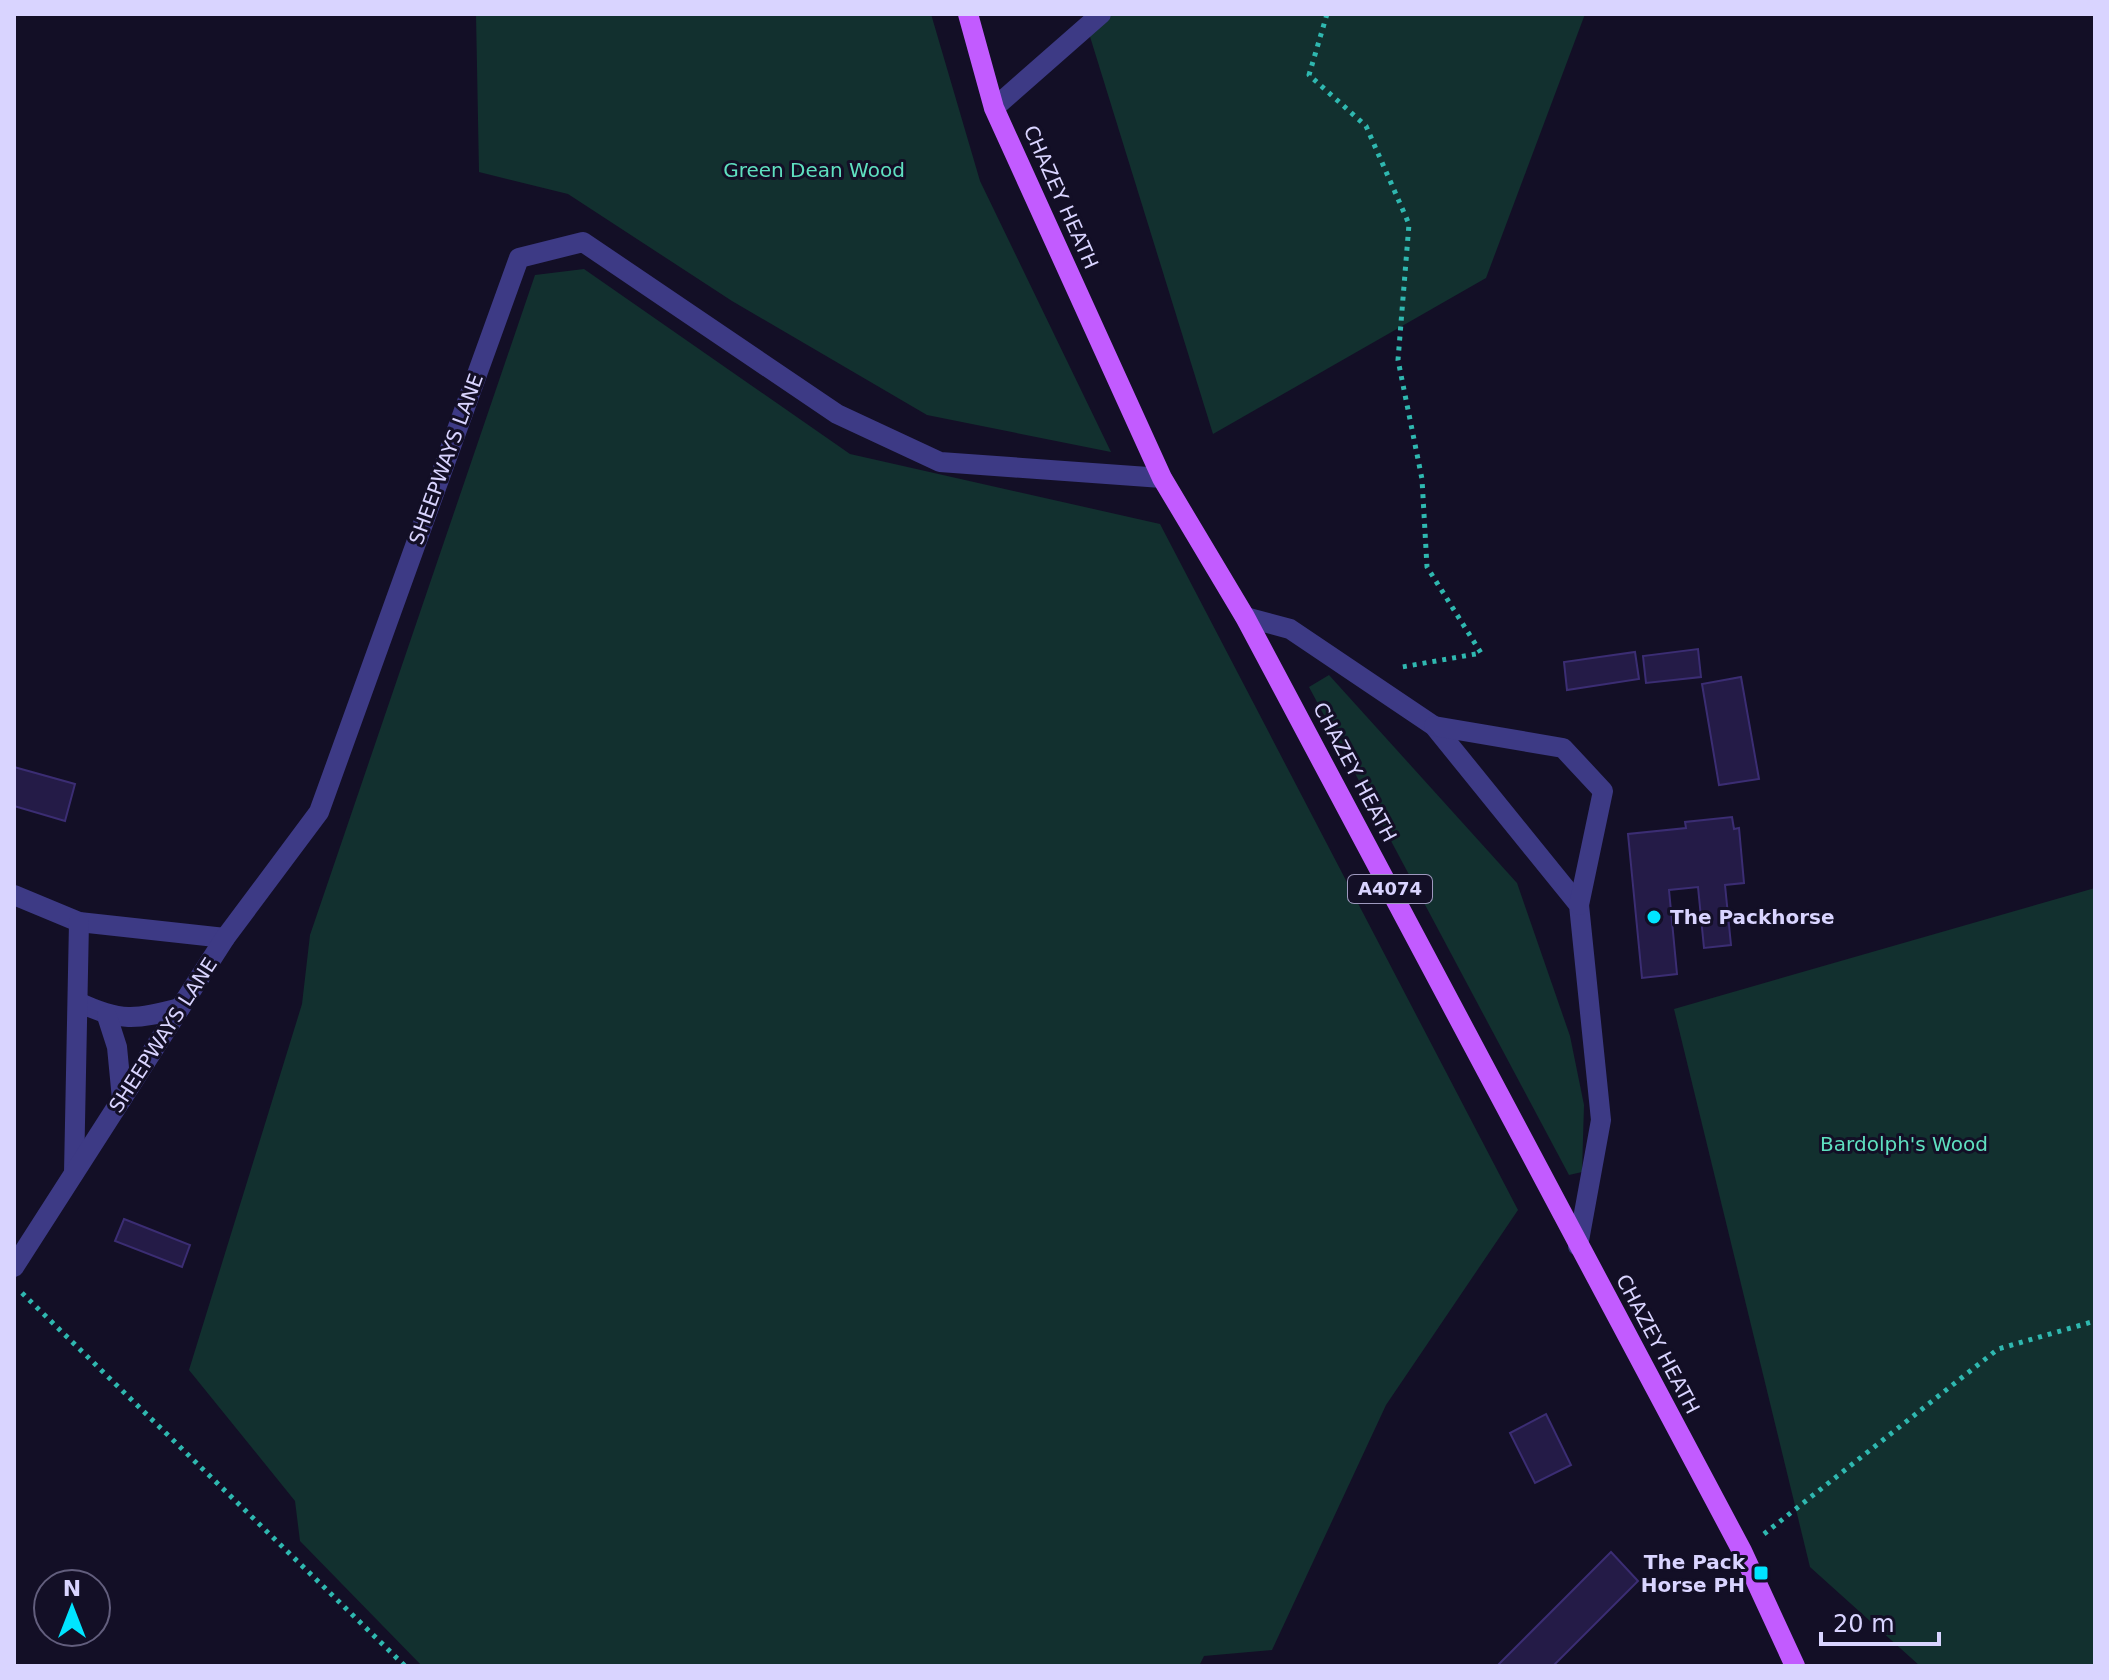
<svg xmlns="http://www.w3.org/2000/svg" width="2109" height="1680" font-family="'DejaVu Sans',sans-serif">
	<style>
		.green { fill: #12302f }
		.building { fill: #241b47; stroke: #3b2d73; stroke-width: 2 }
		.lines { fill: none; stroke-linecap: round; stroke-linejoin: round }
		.path { stroke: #2fb8b0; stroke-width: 5; stroke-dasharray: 4 6; stroke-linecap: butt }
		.lane { stroke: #3d3a85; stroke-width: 20 }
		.street { stroke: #3d3a85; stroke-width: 20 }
		.primary { stroke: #c25bff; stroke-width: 20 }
		.poi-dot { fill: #00e5ff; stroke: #130f26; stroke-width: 3 }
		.labels { text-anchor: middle; stroke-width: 6; stroke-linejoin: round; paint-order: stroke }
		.shield { fill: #130f26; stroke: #9e99be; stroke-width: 2 }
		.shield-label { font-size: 18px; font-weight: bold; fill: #d9d4ff }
		.park-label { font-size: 20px; fill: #5fe0c0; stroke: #130f26 }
		.street-label { font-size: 20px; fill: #d9d4ff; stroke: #130f26 }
		.poi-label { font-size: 20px; font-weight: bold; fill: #d9d4ff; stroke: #130f26; text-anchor: start }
	</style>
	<rect width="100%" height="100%" fill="#130f26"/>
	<g class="green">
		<polygon points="476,14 931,14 980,181 1111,452 927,415 732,301 568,194 479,172"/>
		<polygon points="1083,14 1585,14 1486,278 1213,434"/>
		<polygon points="584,269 850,454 1160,524 1518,1210 1386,1405 1272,1650 1204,1656 1199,1666 422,1666 300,1541 295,1501 189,1370 302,1004 310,935 535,275"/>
		<polygon points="1329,675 1517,883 1570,1036 1584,1105 1582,1172 1569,1175 1309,687"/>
		<polygon points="2095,888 2095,1666 1920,1666 1810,1567 1674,1009"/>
	</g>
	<g class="building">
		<polygon points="1698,649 1701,677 1646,683 1643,656"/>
		<polygon points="1635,652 1639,679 1567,690 1564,662"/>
		<polygon points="1741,677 1759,779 1719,785 1702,684"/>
		<polygon points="14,767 75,784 65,821 14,806"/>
		<polygon points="1732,817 1734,829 1739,828 1744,883 1725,885 1731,945 1704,948 1698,887 1669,890 1677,974 1642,978 1628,834 1686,828 1685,822"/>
		<polygon points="124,1219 190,1245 182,1267 115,1241"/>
		<polygon points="1546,1414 1571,1465 1535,1483 1510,1433"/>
		<polygon points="1611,1552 1638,1581 1553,1666 1497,1666"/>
	</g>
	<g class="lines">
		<g class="path">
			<polyline points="1327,14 1309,75 1366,126 1409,224 1398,360 1422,479 1427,567 1481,653 1402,667"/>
			<polyline points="22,1293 405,1666"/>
			<polyline points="1764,1534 1998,1349 2095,1321"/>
		</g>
		<g class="lane">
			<polyline points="1245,617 1290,629 1434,726 1579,905 1601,1120 1578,1246"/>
			<polyline points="1434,726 1563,748 1603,791 1579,905"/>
			<polyline points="14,895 79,922 225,938"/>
			<path d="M78,1002C120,1022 136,1020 180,1008"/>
			<polyline points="107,1016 117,1047 122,1099"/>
			<polyline points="74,1173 79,922"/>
		</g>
		<g class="street">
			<polyline points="994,108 1101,14"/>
			<polyline points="14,1267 225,938 319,812 519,258 583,242 837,414 940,462 1162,478"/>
		</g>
		<polyline class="primary" points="968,14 994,108 1162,478 1245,617 1742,1551 1795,1666"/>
	</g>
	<g class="poi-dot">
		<circle cx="1654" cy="917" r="8"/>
		<rect x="1753" y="1565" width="16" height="16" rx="4"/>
	</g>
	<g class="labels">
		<rect class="shield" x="1348" y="875" width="84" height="28" rx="6"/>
		<g class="shield-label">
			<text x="1390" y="895">A4074</text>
		</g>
		<g class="park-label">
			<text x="814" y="177">Green Dean Wood</text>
			<text x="1904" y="1151">Bardolph's Wood</text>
		</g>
		<g class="street-label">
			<text transform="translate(1061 197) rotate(66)" y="7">CHAZEY HEATH</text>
			<text transform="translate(446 459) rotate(-70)" y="7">SHEEPWAYS LANE</text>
			<text transform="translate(1355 772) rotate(62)" y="7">CHAZEY HEATH</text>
			<text transform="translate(163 1035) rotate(-57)" y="7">SHEEPWAYS LANE</text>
			<text transform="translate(1658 1344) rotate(62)" y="7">CHAZEY HEATH</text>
		</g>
		<g class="poi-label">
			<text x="1670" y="924">The Packhorse</text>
			<text x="1745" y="1569" text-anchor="end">The Pack<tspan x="1745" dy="23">Horse PH</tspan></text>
		</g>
	</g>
	<rect width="2109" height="1680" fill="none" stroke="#d9d4ff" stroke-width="32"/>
	<g transform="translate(72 1608)"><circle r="38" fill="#130f26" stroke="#625e7d" stroke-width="2"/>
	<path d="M0-6L14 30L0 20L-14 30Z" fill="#00e5ff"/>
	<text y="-12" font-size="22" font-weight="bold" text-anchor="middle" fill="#d9d4ff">N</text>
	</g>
	<path d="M1821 1632v12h118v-12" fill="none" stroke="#d9d4ff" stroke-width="4"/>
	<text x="1833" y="1632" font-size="24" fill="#d9d4ff" stroke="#130f26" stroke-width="6" paint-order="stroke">20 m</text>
</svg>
